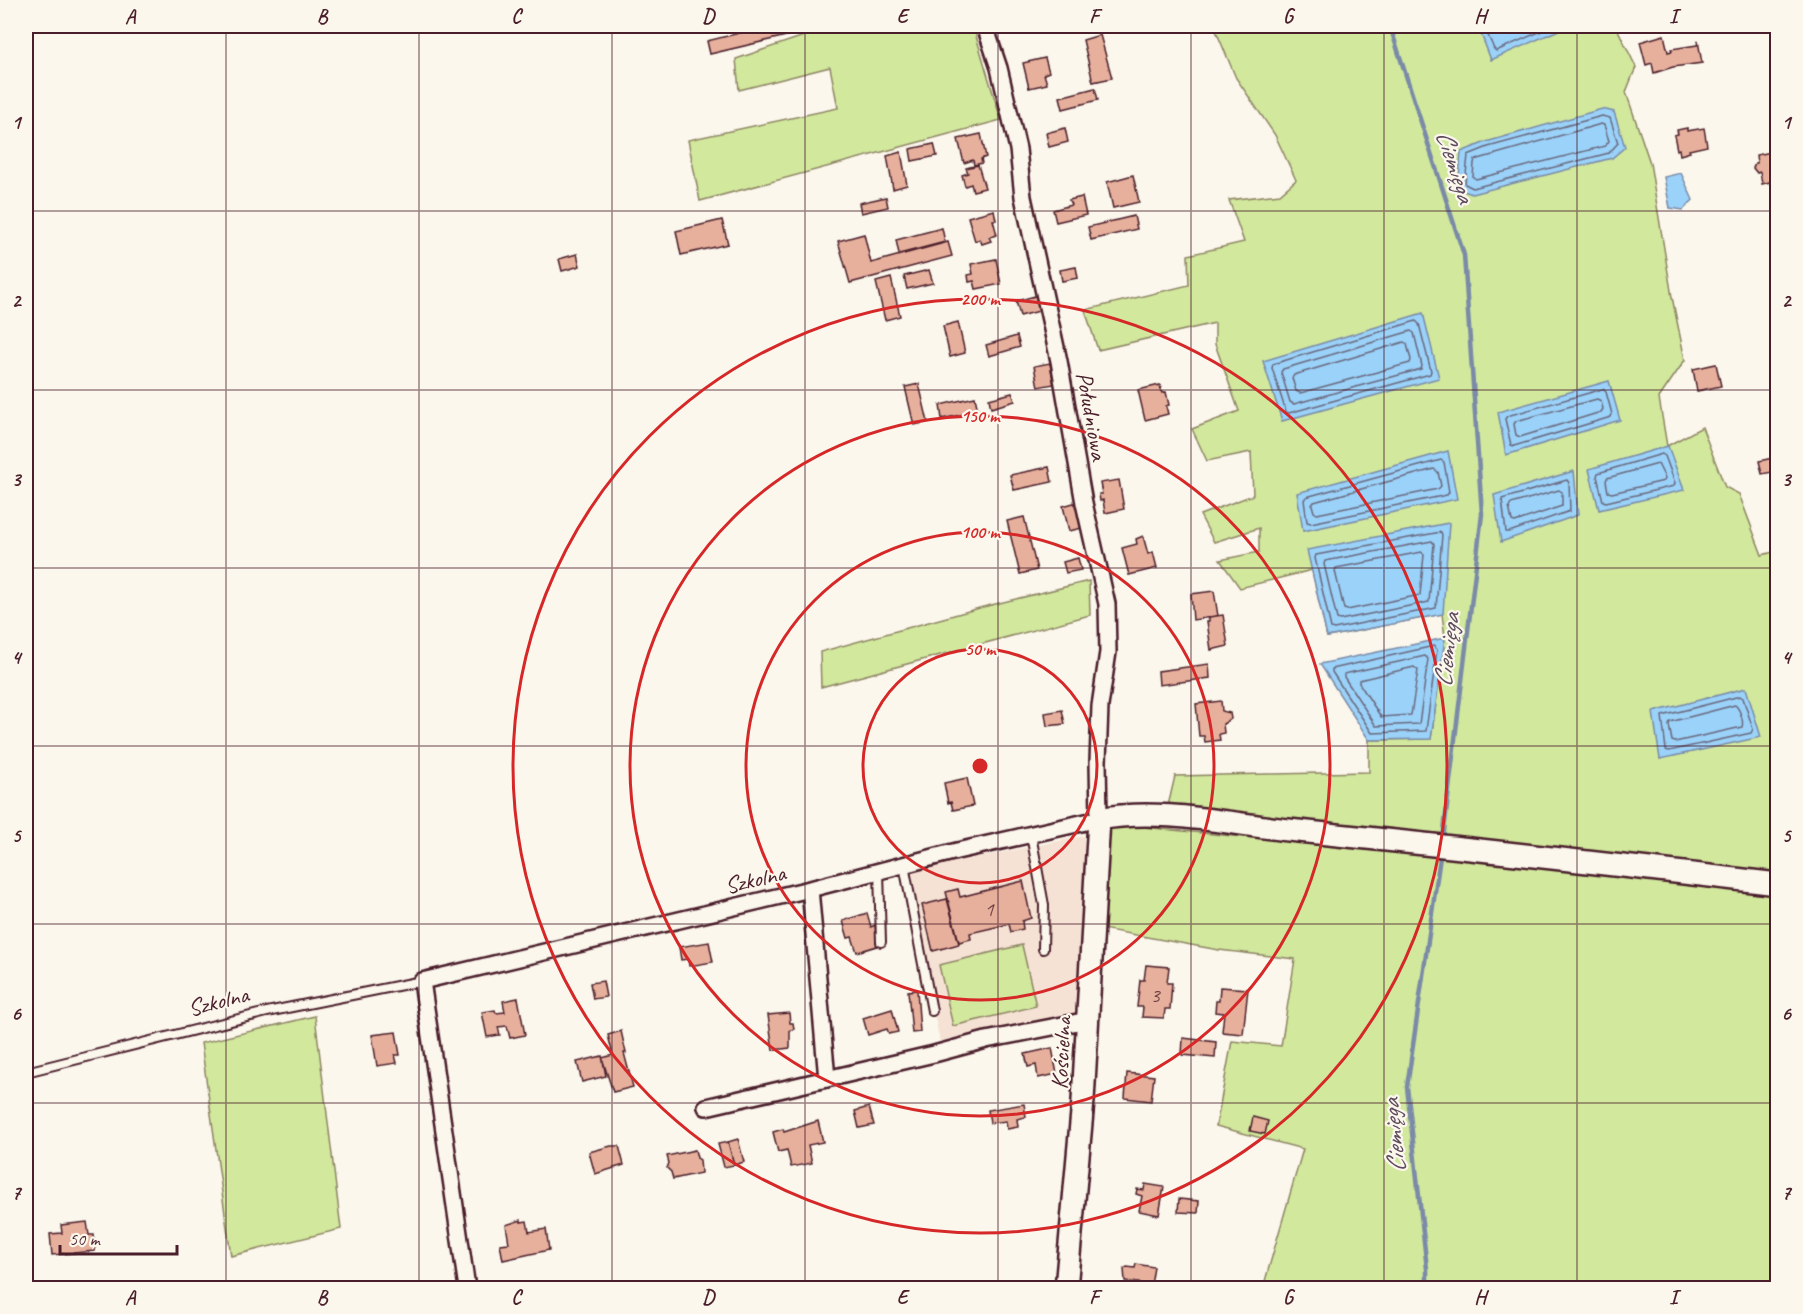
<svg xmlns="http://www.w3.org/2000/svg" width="1803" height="1314" font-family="Caveat,sans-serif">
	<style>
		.built { fill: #f5e2d4 }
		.green { fill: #d1e89d; stroke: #8e8464; stroke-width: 1.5 }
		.water { fill: #9ad2f9; stroke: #7a8aa7; stroke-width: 1.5 }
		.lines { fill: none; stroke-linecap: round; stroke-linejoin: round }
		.shore { stroke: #6a677d; stroke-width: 1.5 }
		.stream { stroke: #7a8aa7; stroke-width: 4.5 }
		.building { fill: #e7b09c; stroke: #4a1f2b; stroke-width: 1.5 }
		.lane-casing { stroke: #4a1f2b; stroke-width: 12 }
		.street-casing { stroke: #4a1f2b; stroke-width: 20 }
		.secondary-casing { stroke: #4a1f2b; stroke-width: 26 }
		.lane { stroke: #fbf7ec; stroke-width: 8 }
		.street { stroke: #fbf7ec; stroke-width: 15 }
		.secondary { stroke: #fbf7ec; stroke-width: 21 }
		.grid { fill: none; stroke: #4a1f2b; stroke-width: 1.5; stroke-opacity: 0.55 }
		.ring { fill: none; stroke: #d62828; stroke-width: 3 }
		.labels { text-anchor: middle; stroke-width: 4.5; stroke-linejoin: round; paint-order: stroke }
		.number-label { font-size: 21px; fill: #714347 }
		.street-label { font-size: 24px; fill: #4a1f2b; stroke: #fbf7ec }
		.water-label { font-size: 26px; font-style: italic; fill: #5e4c5e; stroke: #fbf7ec }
		.centre { fill: #d62828; stroke: #fbf7ec; stroke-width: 3 }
		.ring-label { font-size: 18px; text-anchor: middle; font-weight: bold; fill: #d62828; stroke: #fbf7ec; stroke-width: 4.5; stroke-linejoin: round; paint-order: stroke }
		.neatline { fill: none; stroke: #4a1f2b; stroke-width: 2 }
		.grid-label { font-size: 20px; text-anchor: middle; font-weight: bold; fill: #4a1f2b }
	</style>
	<rect width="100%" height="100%" fill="#fbf7ec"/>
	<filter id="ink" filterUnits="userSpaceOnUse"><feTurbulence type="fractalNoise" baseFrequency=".0167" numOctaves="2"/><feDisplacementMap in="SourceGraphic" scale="12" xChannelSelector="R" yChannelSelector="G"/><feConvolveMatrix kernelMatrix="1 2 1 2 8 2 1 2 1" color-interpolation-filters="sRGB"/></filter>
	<g filter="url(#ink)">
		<polygon class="built" points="1084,836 1082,1021 942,1052 905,872"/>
		<g class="green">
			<polygon points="802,26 973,26 1001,120 700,201 688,140 838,108 830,67 739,90 736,59 804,36"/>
			<polygon points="1214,26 1616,26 1636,67 1626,92 1650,163 1672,297 1685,360 1659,398 1667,446 1702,427 1725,487 1739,494 1762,555 1777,551 1778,657 1774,659 1778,672 1777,876 1167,810 1175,776 1369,772 1369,740 1431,739 1445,638 1442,614 1327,637 1312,570 1240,588 1220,560 1259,552 1259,528 1214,542 1200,515 1253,495 1251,452 1207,461 1192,429 1239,411 1215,344 1215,323 1098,350 1085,310 1189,285 1188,255 1244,242 1229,200 1280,194 1296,180 1275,135 1236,78"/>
			<polygon points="1089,581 1090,615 821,687 820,652 983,607"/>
			<polygon points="1113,824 1442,857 1475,858 1777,892 1777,1288 1263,1288 1303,1149 1216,1126 1232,1041 1281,1046 1295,959 1219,950 1102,929 1104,837"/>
			<polygon points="1022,945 1036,1006 953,1026 939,965"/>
			<polygon points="315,1016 341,1229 231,1256 201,1043"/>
		</g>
		<g class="water">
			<polygon points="1478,26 1568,26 1491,60"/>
			<polygon points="1602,109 1614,112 1625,147 1612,158 1472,194 1458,189 1461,152 1486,142"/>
			<polygon points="1681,173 1693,200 1683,210 1670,208 1664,177"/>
			<polygon points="1423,313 1439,378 1282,421 1263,361"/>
			<polygon points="1609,381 1620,420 1506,455 1498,412"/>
			<polygon points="1668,446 1684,490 1599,510 1589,469"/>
			<polygon points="1448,451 1457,499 1303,531 1297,493"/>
			<polygon points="1574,471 1578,515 1501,542 1494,495"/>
			<polygon points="1449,523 1443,614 1327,637 1307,550"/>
			<polygon points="1445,638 1431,739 1369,740 1320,664"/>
			<polygon points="1746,688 1761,737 1660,759 1653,712"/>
		</g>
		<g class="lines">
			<g class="shore">
				<polyline points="1484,26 1494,49 1496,51 1553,26"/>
				<polygon points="1602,116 1610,118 1618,143 1609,153 1473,188 1465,184 1468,155 1488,147"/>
				<polygon points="1601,124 1604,125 1609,141 1605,146 1476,179 1473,177 1474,163 1475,160"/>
				<polygon points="1416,321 1419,324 1431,371 1430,374 1289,413 1286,412 1272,368 1273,364"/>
				<polygon points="1411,331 1414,333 1422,366 1421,369 1294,404 1290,402 1281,372 1283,369"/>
				<polygon points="1404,342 1407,344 1411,360 1410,363 1300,393 1296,391 1292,378 1294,375"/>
				<polygon points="1603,389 1606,392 1612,414 1611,417 1514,446 1511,445 1505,419 1507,416"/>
				<polygon points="1597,399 1601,401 1603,409 1601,412 1520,437 1516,435 1514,424 1516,421"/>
				<polygon points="1662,454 1665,456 1675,483 1674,486 1606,502 1603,501 1597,476 1598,473"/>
				<polygon points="1441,460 1444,462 1449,492 1447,495 1311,523 1307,522 1304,500 1306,497"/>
				<polygon points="1658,464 1665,478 1664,481 1612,493 1608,492 1606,481 1607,478"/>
				<polygon points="1434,469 1438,472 1441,486 1438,489 1317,514 1314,512 1312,505 1314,502"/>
				<polygon points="1567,480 1569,483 1570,511 1509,532 1506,532 1502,499"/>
				<polygon points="1559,490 1562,492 1562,506 1515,522 1512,521 1509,507 1511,504"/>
				<polygon points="1441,532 1442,535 1436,608 1334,629 1331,628 1315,558 1316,555"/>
				<polygon points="1432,541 1434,544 1429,602 1340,620 1337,619 1324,564 1325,561"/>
				<polygon points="1422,552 1424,555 1420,595 1347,610 1344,609 1335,571 1336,568"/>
				<polygon points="1434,646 1437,650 1426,731 1372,733 1332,672 1332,669"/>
				<polygon points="1425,656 1428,659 1419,724 1376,726 1344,677 1344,674"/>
				<polygon points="1414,667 1418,670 1411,715 1381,717 1359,683 1359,680"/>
				<polygon points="1740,696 1743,698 1753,729 1751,733 1669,751 1666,750 1662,716"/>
				<path d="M1735,705C1740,709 1744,722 1742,727L1675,742L1672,741L1669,725L1670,722Z"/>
			</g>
			<g class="stream">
				<polyline points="1390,26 1464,255 1482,514 1443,839"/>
				<polyline points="1427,1288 1427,1269 1407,1087 1441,850"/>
			</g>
		</g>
		<g class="building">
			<polygon points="681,26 712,26 712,27 683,33"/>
			<polygon points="751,26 797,26 799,33 710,54 707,41 752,30"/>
			<polygon points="1100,35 1112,78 1093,82 1083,40"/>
			<polygon points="1664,35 1668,52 1672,51 1671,49 1697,45 1698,41 1702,63 1673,67 1654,73 1652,63 1646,65 1640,42"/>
			<polygon points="1045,58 1049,72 1044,74 1047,84 1029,88 1023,63"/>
			<polygon points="1095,88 1098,100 1063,109 1060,97"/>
			<polygon points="1065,128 1068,142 1049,147 1046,133"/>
			<polygon points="1687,128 1687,131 1704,128 1707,146 1689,150 1690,152 1680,155 1679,149 1677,150 1674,135 1678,134 1677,130"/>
			<polygon points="981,134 986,157 981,159 982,163 974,165 973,160 964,163 958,139"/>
			<polygon points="934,144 937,156 912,161 910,149"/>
			<polygon points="1777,151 1778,186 1772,187 1770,182 1762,184 1760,172 1757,173 1753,168 1755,163 1757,163 1756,155"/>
			<polygon points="901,152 907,185 893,189 887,156"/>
			<polygon points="978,165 985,188 973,191 971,184 965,186 962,175 968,173 966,168"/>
			<polygon points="1133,175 1139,202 1113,208 1107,182"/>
			<polygon points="886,197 888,207 861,213 859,203"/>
			<polygon points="1082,197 1086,215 1056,222 1053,210 1071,205 1069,200"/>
			<polygon points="994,210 996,220 993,220 997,235 989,237 991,241 982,244 980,239 975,241 968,217"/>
			<polygon points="1134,216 1137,229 1091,240 1088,227"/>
			<polygon points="722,220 728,244 681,255 676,231"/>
			<polygon points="942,228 945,242 899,254 896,240"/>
			<polygon points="864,234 871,263 948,242 952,256 850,283 838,241"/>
			<polygon points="577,254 580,266 562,271 559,259"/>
			<polygon points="996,259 1001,284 976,289 974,281 969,282 968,275 973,274 971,264"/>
			<polygon points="1076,267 1078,278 1062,281 1060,270"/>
			<polygon points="929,270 933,283 907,289 904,276"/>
			<polygon points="891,278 900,316 885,320 876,282"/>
			<polygon points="1039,295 1043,310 1020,316 1016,301"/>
			<polygon points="958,322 965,353 950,357 943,326"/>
			<polygon points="1017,336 1020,347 989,356 986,345"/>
			<polygon points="1050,363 1054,384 1038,387 1034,366"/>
			<polygon points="1716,364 1721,386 1697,391 1693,369"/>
			<polygon points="919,384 928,422 914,425 905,387"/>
			<polygon points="1160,385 1162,393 1166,392 1169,405 1166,406 1168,414 1145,420 1138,390"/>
			<polygon points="1012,393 1015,401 991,408 989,399"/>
			<polygon points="975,397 978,411 942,419 940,405"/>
			<polygon points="1777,457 1778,471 1762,474 1759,461"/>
			<polygon points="1049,467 1052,482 1014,490 1010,475"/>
			<polygon points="1119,480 1124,509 1105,513 1103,500 1100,501 1099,494 1102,494 1100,483"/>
			<polygon points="1077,502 1082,528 1069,531 1063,506"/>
			<polygon points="1024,517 1037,570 1020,574 1007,521"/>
			<polygon points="1143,536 1148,554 1153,552 1157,568 1129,575 1122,548 1137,544 1136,539"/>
			<polygon points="1078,558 1081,570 1066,573 1063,562"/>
			<polygon points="1214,591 1218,616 1193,620 1191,594"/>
			<polygon points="1223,615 1228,646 1211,650 1207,621 1209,621 1209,617"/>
			<polygon points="1209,664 1210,678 1159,685 1158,671"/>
			<polygon points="1221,701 1222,711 1230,713 1231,719 1223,724 1224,733 1219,734 1220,740 1205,742 1204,736 1199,736 1196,704"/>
			<polygon points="1062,710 1065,724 1047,726 1045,713"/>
			<polygon points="967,778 973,806 953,810 951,802 948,803 944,783"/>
			<polygon points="1023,881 1031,918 1022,921 1023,929 1011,932 1009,924 970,933 971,939 959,942 946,892 958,889 960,897"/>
			<polygon points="947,899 959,944 933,951 922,905"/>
			<polygon points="867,913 871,927 875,925 877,946 857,952 852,937 848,938 843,921"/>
			<polygon points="709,942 713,962 689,966 688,959 681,960 679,947"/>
			<polygon points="1146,965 1169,967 1167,983 1172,983 1170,1009 1165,1009 1164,1018 1142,1017 1143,1007 1137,1007 1140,980 1144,980"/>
			<polygon points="603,981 606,997 593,999 590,983"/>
			<polygon points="1220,987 1248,989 1243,1034 1222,1032 1224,1013 1215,1012 1216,1001 1219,1001"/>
			<polygon points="917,990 920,1032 912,1033 908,991"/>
			<polygon points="518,998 525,1035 510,1038 507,1026 498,1027 500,1035 487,1037 482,1012 495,1010 496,1013 505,1012 503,1001"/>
			<polygon points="892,1009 898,1032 889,1034 887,1029 868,1035 863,1018"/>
			<polygon points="789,1013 790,1023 793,1023 794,1029 790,1030 790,1048 773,1050 768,1015"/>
			<polygon points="621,1031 626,1053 624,1053 633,1087 613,1092 602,1058 613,1055 608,1035"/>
			<polygon points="396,1032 400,1055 395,1055 397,1063 377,1066 372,1035"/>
			<polygon points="1183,1038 1216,1042 1215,1058 1182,1055"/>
			<polygon points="1052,1048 1057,1074 1038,1078 1036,1065 1028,1067 1025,1054"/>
			<polygon points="602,1056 606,1076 582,1082 577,1062"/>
			<polygon points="1127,1073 1154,1076 1151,1101 1125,1098"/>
			<polygon points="1024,1104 1026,1117 1017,1119 1018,1127 1007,1129 1006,1121 990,1123 988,1110"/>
			<polygon points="869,1107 874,1125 859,1128 855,1111"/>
			<polygon points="1253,1117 1268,1121 1265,1134 1250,1131"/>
			<polygon points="818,1121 823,1142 808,1145 812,1163 791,1167 787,1150 778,1152 773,1132 783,1129 784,1132"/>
			<polygon points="738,1139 744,1162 734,1165 728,1142"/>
			<polygon points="728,1142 734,1165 724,1167 718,1144"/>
			<polygon points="611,1146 619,1146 624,1165 595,1174 589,1152"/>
			<polygon points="695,1150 697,1158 700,1160 701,1173 673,1179 671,1172 667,1168 669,1163 667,1156"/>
			<polygon points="1145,1184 1164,1187 1159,1215 1139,1211 1142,1196 1136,1194 1137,1189 1144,1190"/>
			<polygon points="1179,1199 1199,1201 1198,1213 1178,1212"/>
			<polygon points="521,1220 521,1222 527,1221 529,1232 546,1229 549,1250 503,1260 500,1244 509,1243 506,1225"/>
			<polygon points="87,1222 89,1235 94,1235 95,1251 52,1255 50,1234 62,1233 61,1225"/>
			<polygon points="1136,1264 1154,1267 1151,1285 1125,1281 1124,1269 1127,1267 1135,1268"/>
		</g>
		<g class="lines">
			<g class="lane-casing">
				<g id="lane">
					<polyline points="1031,835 1044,905 1043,949"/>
					<polyline points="904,865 932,1011"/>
					<polyline points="879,871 881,942"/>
					<polyline points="26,1072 267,1012 422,981"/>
				</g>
			</g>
			<g class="street-casing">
				<g id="street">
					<polyline points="810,889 827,1079"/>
					<polyline points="706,1107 934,1054 986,1040 1088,1020"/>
					<polyline points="467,1288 422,981 810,889 957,851 1099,819 1098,762 1100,706 1108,652 1107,604 1084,503 1059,361 1023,197 1018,149 999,68 985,26"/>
				</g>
			</g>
			<g class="secondary-casing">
				<path id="secondary" d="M1066,1288L1083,1101L1099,819C1161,807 1234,825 1298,831C1458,847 1618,865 1778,884"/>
			</g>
			<use href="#lane" class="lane"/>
			<use href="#street" class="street"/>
			<use href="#secondary" class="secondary"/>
		</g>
	</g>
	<path class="grid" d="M226,26V1288M419,26V1288M612,26V1288M805,26V1288M998,26V1288M1191,26V1288M1384,26V1288M1577,26V1288M26,211H1778M26,390H1778M26,568H1778M26,746H1778M26,924H1778M26,1103H1778"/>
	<g class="ring">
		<circle cx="980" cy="766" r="117"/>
		<circle cx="980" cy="766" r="234"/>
		<circle cx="980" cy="766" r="350"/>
		<circle cx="980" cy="766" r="467"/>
	</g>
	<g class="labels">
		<g class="number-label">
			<text x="989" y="916">1</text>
			<text x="1155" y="1002">3</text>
		</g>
		<g class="street-label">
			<text transform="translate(1092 416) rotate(80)" y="8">Południowa</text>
			<text transform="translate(755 879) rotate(-13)" y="8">Szkolna</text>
			<text transform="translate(218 1001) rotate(-14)" y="8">Szkolna</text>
			<text transform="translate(1061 1053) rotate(-87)" y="8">Kościelna</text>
		</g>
		<g class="water-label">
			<text transform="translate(1456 166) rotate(72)" y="9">Ciemięga</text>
			<text transform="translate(1446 650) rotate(-83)" y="9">Ciemięga</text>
			<text transform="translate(1393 1136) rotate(-95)" y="9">Ciemięga</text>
		</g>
	</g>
	<circle cx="980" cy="766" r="9" class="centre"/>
	<g class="ring-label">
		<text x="980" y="305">200 m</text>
		<text x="980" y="422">150 m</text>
		<text x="980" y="538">100 m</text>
		<text x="980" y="655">50 m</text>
	</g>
	<rect width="1803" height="1314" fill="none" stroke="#fbf7ec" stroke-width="66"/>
	<path d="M60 1245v9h117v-9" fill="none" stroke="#4a1f2b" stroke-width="3"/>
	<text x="69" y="1245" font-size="18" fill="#4a1f2b" stroke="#fbf7ec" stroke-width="4.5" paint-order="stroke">50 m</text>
	<rect x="33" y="33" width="1737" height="1248" class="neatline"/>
	<g class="grid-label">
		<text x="130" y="23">A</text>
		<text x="322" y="23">B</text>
		<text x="516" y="23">C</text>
		<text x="708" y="23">D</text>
		<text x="902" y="23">E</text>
		<text x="1094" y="23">F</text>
		<text x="1288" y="23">G</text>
		<text x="1480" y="23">H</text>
		<text x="1673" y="23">I</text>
		<text x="16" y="129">1</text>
		<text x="1786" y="129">1</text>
		<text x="16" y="307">2</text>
		<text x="1786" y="307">2</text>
		<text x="16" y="486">3</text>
		<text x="1786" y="486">3</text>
		<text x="16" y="664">4</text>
		<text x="1786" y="664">4</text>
		<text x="16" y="842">5</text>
		<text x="1786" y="842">5</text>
		<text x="16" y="1020">6</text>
		<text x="1786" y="1020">6</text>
		<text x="16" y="1199">7</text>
		<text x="1786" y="1199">7</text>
		<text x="130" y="1304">A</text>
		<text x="322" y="1304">B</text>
		<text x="516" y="1304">C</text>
		<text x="708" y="1304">D</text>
		<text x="902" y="1304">E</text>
		<text x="1094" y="1304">F</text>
		<text x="1288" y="1304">G</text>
		<text x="1480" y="1304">H</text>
		<text x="1673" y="1304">I</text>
	</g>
</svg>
